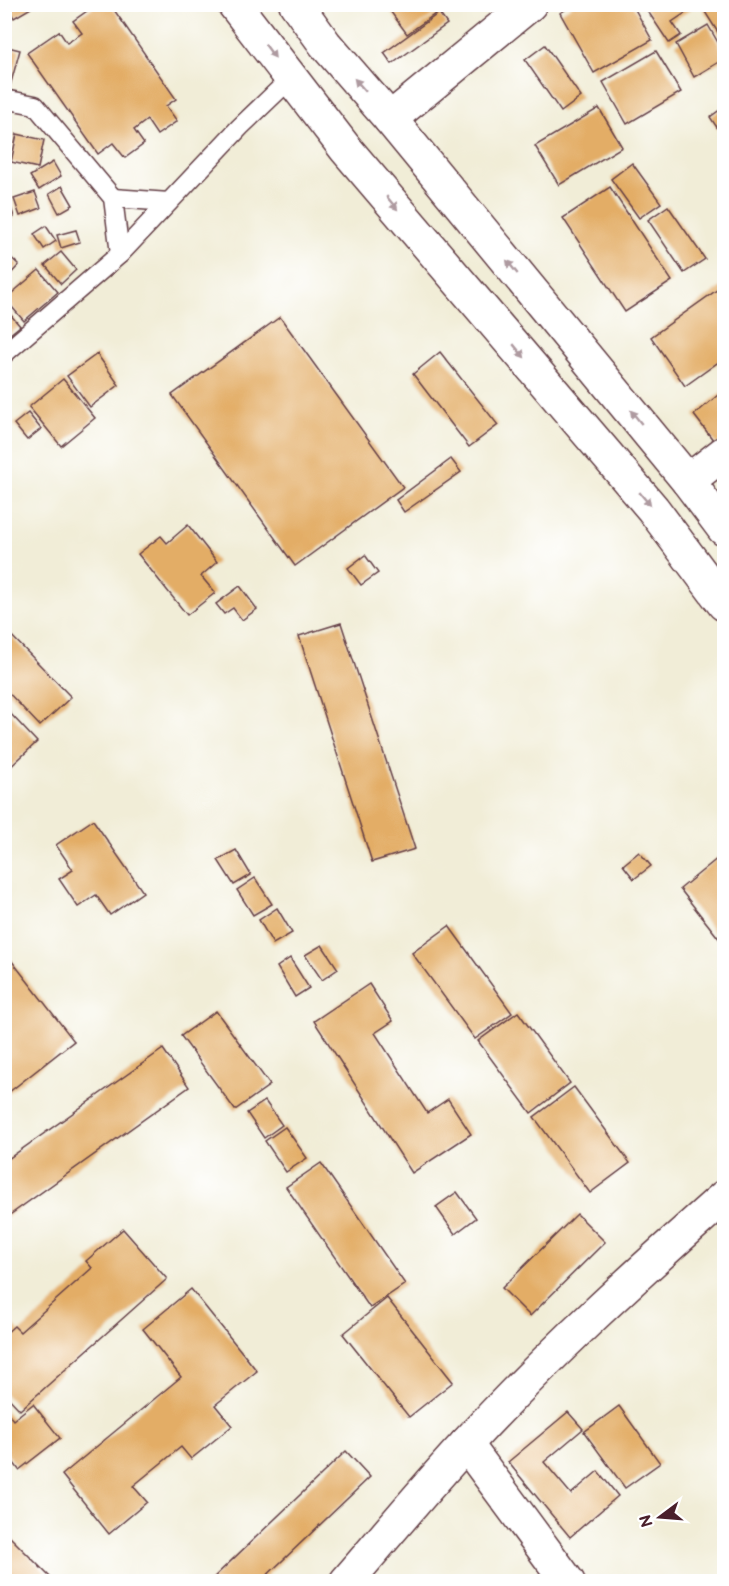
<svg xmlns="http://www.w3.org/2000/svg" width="729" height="1586" font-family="'Balsamiq Sans',sans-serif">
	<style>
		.building { fill: #e3ad66 }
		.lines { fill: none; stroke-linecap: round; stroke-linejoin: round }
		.service-casing { stroke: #633e45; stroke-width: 21 }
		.minor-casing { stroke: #633e45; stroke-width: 36 }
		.tertiary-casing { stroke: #633e45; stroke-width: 36 }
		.service { stroke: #fff; stroke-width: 18 }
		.minor { stroke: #fff; stroke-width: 33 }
		.tertiary { stroke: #fff; stroke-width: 33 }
		.oneway { fill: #ae9aa0 }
	</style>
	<rect width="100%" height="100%" fill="#fff"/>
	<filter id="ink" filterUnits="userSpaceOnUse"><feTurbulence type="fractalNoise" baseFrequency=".0167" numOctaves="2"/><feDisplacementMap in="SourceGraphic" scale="12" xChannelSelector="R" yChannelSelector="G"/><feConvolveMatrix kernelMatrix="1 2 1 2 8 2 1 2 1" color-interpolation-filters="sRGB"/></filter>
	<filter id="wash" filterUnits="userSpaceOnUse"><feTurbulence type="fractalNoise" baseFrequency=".008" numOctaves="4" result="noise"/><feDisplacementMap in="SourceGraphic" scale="24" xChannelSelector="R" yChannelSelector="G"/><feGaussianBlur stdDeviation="1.35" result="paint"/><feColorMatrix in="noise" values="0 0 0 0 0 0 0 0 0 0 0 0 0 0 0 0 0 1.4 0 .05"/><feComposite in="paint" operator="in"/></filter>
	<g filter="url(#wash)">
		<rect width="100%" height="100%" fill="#f1edd7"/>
		<g id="blocks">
			<g class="building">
				<polygon points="6,4 29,4 31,8 14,18"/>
				<polygon points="97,4 110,4 176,99 166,106 177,121 157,135 147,120 134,130 144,144 125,158 113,143 98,154 27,53 59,31 67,43 82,33 73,21"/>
				<polygon points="385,4 439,4 442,9 407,34"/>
				<polygon points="574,4 632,4 652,40 594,73 560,13"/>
				<polygon points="643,4 693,4 694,7 672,22 681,35 669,43"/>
				<polygon points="700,4 724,4 724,42"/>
				<polygon points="439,13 447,24 392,64 384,53"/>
				<polygon points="708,25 724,53 724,59 694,77 676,44"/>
				<polygon points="545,45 581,97 561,112 525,60"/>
				<polygon points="4,46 20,50 10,86 4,84"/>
				<polygon points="656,51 681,92 627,124 603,82"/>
				<polygon points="724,107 724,138 710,117"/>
				<polygon points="599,108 622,147 559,185 535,146"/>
				<polygon points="4,128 12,130 8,163 4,163"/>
				<polygon points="17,134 44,140 38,168 11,162"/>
				<polygon points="53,162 61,176 39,190 30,176"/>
				<polygon points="632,163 661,203 639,218 611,179"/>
				<polygon points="62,186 73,205 59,213 49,194"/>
				<polygon points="610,187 672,281 625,312 563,218"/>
				<polygon points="35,192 41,208 20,216 14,199"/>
				<polygon points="8,198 14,217 4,220 4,199"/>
				<polygon points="668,206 705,259 684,273 648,220"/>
				<polygon points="46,226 56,241 44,249 34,234"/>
				<polygon points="76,230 80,242 61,248 57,235"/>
				<polygon points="4,251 19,265 4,281"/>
				<polygon points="61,252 76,270 61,284 45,265"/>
				<polygon points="39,270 58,292 24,321 5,299"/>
				<polygon points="724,285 724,358 685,386 651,337"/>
				<polygon points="4,307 20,326 4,339"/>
				<polygon points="280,317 403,487 295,566 172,395"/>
				<polygon points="440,352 498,425 469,447 413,374"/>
				<polygon points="97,354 119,385 90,407 67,376"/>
				<polygon points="63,379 95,418 61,446 29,407"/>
				<polygon points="724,390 724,438 717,445 694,415"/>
				<polygon points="28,413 41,429 27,440 14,424"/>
				<polygon points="451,459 461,472 404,512 396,500"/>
				<polygon points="188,525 217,562 201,576 215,593 187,615 138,554 161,536 167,543"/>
				<polygon points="365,555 378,573 361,585 348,568"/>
				<polygon points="240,586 257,609 242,620 233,608 224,614 216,604"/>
				<polygon points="341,623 415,849 372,862 299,636"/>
				<polygon points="4,628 71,697 40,726 4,688"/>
				<polygon points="8,711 37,742 4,773 4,714"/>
				<polygon points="93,820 143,892 110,915 96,895 78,907 59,879 73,870 56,845"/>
				<polygon points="236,850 251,875 234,885 218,860"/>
				<polygon points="639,852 651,866 634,879 623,865"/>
				<polygon points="724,853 724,945 680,889"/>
				<polygon points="255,878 272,904 253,915 237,890"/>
				<polygon points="277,908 292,933 273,944 259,920"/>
				<polygon points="449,926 512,1013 475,1039 412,953"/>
				<polygon points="322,945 338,969 322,980 305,955"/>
				<polygon points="4,951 74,1041 4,1096"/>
				<polygon points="290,958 309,988 295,997 277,967"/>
				<polygon points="369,984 393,1021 375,1033 427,1113 448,1099 471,1134 412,1173 314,1021"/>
				<polygon points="216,1011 270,1085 235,1110 181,1036"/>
				<polygon points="518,1012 570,1083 531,1113 478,1041"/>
				<polygon points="163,1049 189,1087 4,1219 4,1162"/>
				<polygon points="574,1087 630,1163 590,1193 534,1117"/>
				<polygon points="265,1101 282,1125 264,1138 247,1113"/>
				<polygon points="285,1127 307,1158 286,1172 265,1141"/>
				<polygon points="321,1163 405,1284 370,1308 286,1187"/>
				<polygon points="457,1192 476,1218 455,1234 436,1207"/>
				<polygon points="577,1214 605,1242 530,1316 502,1288"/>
				<polygon points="123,1229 167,1279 20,1410 4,1393 4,1335 14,1326 20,1332 92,1268 86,1261"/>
				<polygon points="191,1289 257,1371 215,1405 232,1426 191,1459 181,1447 133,1486 147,1502 109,1534 62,1475 181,1377 143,1329"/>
				<polygon points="387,1298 453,1382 409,1417 343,1334"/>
				<polygon points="33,1404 60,1438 19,1470 5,1451 5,1410 13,1420"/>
				<polygon points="619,1406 660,1463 625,1488 584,1432"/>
				<polygon points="568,1412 583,1429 544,1462 571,1494 598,1471 618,1496 570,1537 508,1462"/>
				<polygon points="346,1451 370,1477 260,1582 209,1582"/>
				<polygon points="4,1531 55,1582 4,1582"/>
			</g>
		</g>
	</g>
	<g filter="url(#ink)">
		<use href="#blocks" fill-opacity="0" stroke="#633e45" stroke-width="1.5"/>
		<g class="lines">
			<g class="service-casing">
				<g id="service">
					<polyline points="4,99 35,105 113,198 120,254"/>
					<polyline points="113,198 169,202"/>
					<polyline points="4,354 120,254 240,127 291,78"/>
				</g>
			</g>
			<g class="minor-casing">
				<g id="minor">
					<polyline points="390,119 530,4"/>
					<polyline points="688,481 724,453"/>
					<polyline points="466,1444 568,1582"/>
				</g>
			</g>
			<g class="tertiary-casing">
				<g id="tertiary">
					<polyline points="234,4 345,148 653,509 724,604"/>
					<polyline points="296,4 325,44 390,119 688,481 724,529"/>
					<path d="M346,1582C386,1536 425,1488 467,1443C547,1356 635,1276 724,1197"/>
				</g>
			</g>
			<use href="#service" class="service"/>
			<use href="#minor" class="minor"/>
			<use href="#tertiary" class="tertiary"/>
		</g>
		<defs><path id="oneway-solid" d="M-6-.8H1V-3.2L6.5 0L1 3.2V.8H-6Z" transform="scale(1.5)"/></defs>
		<g class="oneway">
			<use href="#oneway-solid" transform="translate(270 51) rotate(53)"/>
			<use href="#oneway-solid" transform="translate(360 85) rotate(-131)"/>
			<use href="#oneway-solid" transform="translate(392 203) rotate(50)"/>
			<use href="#oneway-solid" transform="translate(512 267) rotate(-129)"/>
			<use href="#oneway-solid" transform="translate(519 351) rotate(50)"/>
			<use href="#oneway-solid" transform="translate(636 417) rotate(-129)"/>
			<use href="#oneway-solid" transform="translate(645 499) rotate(50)"/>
		</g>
	</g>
	<rect width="729" height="1586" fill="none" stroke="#fff" stroke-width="24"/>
	<g transform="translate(660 1517) rotate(254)" stroke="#ffffff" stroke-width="4.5" paint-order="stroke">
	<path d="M0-4.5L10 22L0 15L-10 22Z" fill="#4a1f2b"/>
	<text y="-9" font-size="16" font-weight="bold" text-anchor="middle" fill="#4a1f2b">N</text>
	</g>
</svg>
